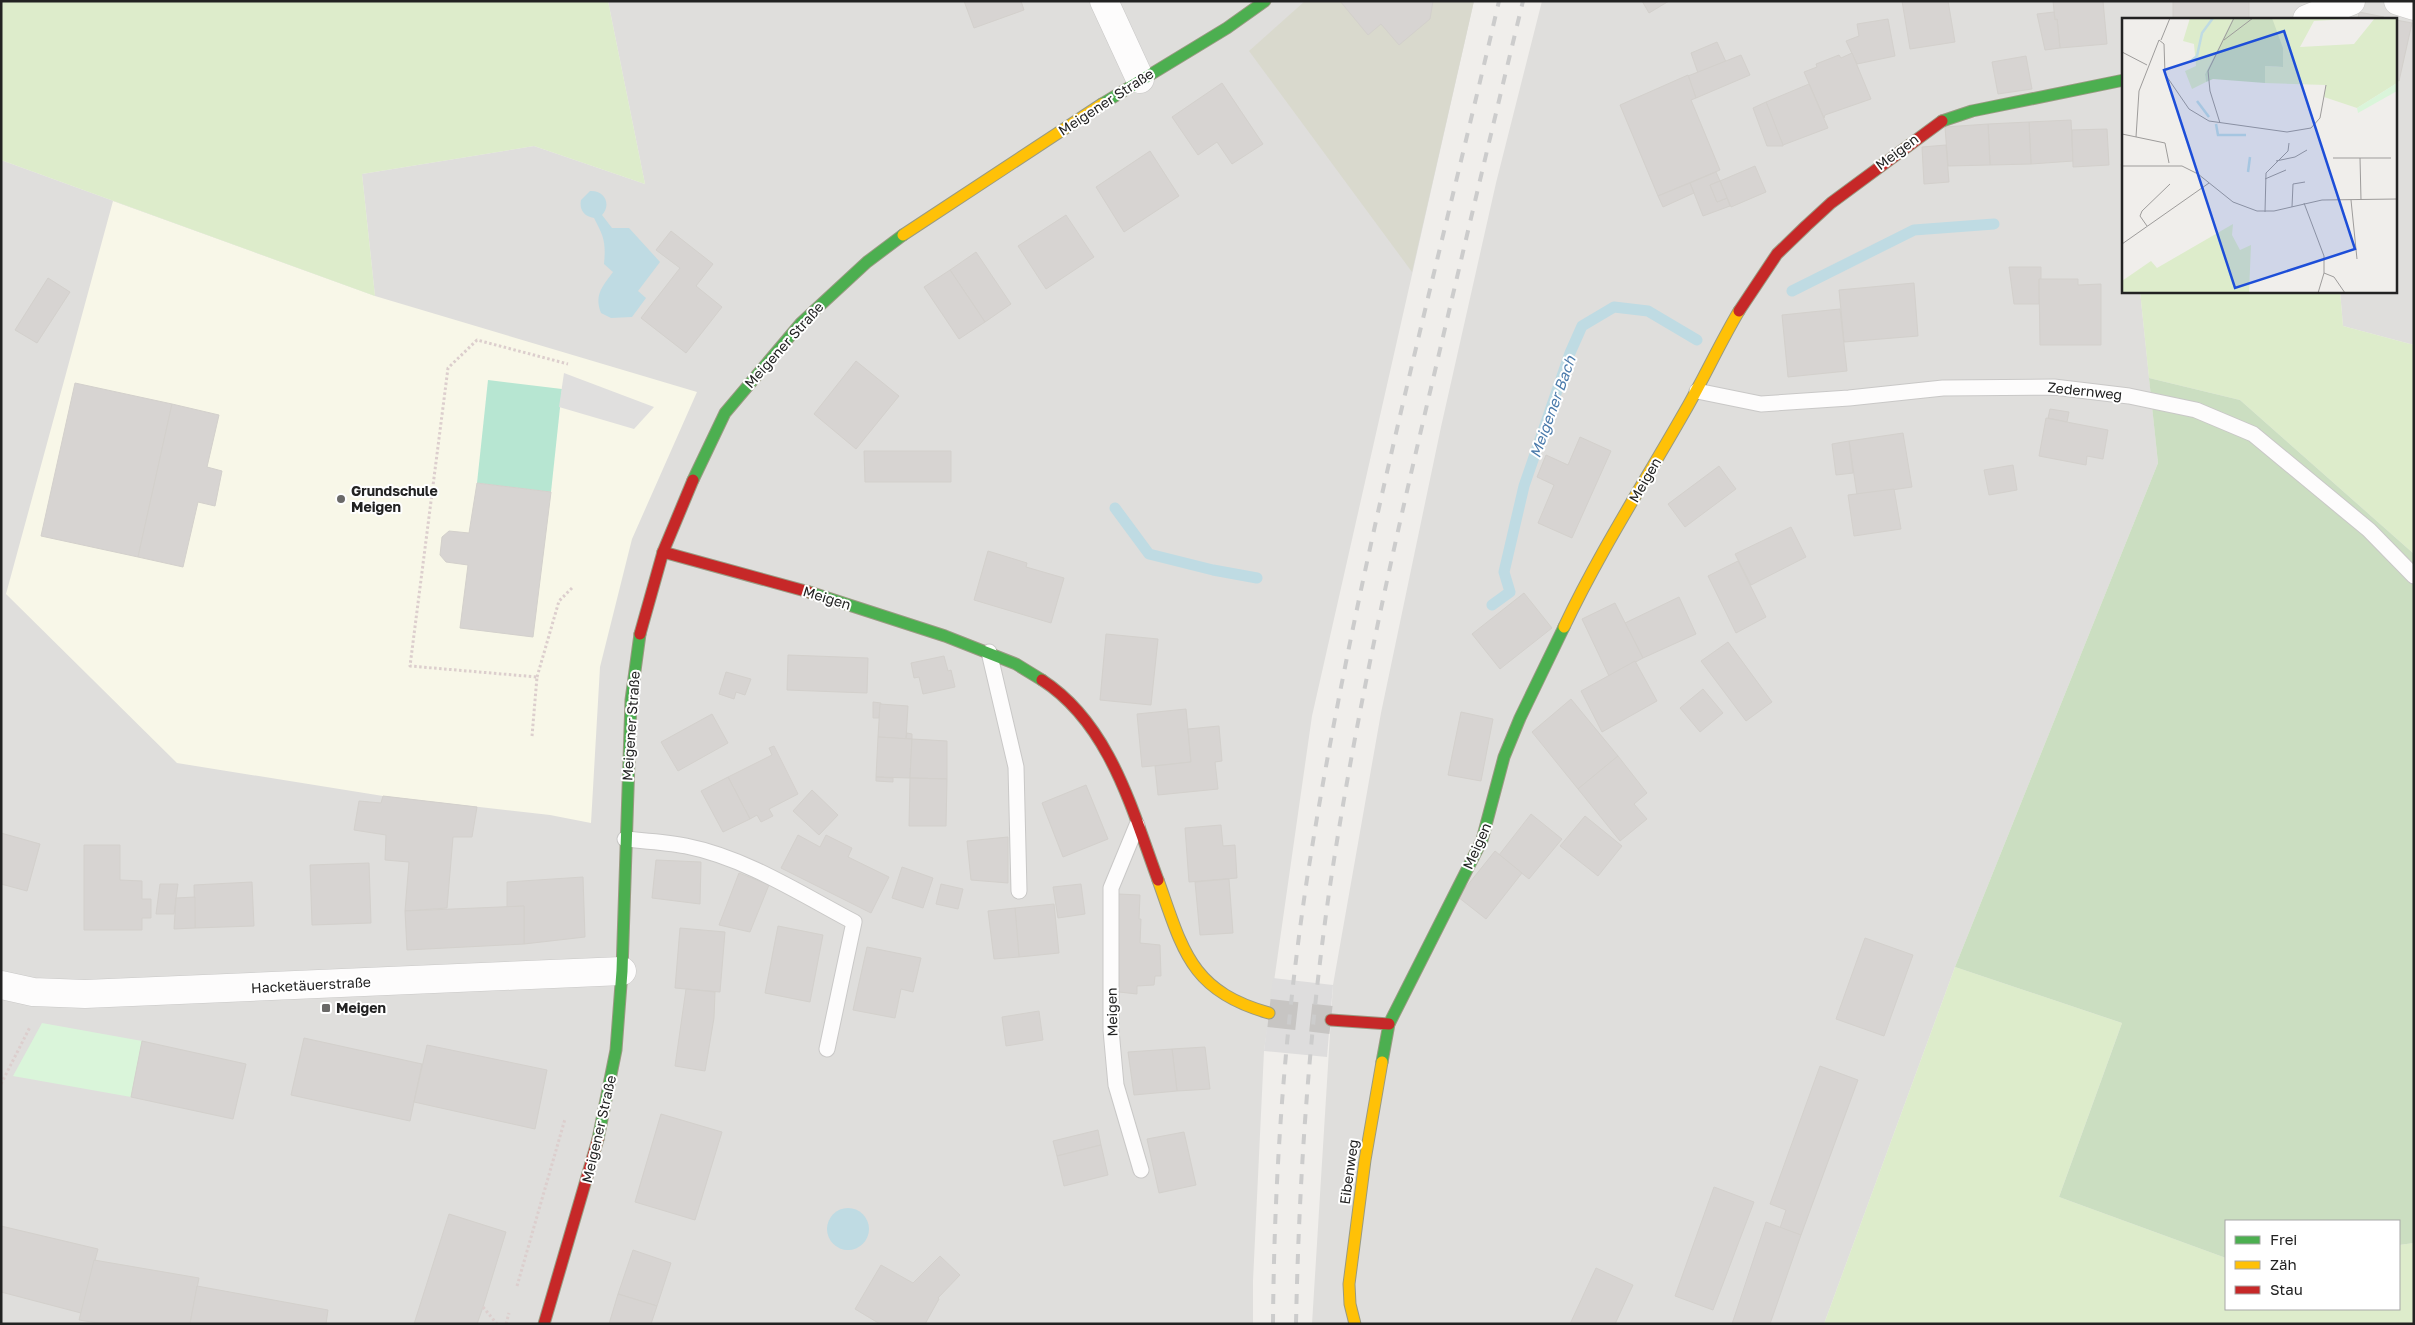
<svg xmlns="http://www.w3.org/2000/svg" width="2415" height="1325" font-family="'Golos Text',sans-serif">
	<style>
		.residential { fill: #dfdedc }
		.education { fill: #f8f7e8 }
		.construction { fill: #d9d9cd }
		.grass { fill: #ddeccb }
		.forest { fill: #cbdec1 }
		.park { fill: #daf5da }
		.pitch { fill: #b7e6d2 }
		.parking { fill: #e0dfde }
		.water { fill: #bfdbe3 }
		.pier { fill: #dedddd }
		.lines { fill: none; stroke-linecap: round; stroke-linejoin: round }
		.stream { stroke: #bfdbe3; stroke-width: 11 }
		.building { fill: #d7d4d2; stroke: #d3d0cc }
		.secondary-tunnel { stroke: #c7c5c3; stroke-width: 28; stroke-dasharray: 28 14; stroke-linecap: butt }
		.lane-casing { stroke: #c9c8c7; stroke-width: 17 }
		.street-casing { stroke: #c9c8c7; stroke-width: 29 }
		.fast-casing { stroke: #999a82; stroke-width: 13 }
		.slow-casing { stroke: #999a82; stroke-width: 13 }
		.jam-casing { stroke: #999a82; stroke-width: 13 }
		.path { stroke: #dccecd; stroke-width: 3; stroke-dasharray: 2.5 2.5; stroke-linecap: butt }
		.lane { stroke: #fdfcfc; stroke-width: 15 }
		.street { stroke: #fdfcfc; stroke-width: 28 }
		.fast { stroke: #4caf50; stroke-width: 11 }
		.slow { stroke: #ffc107; stroke-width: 11 }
		.jam { stroke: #c62828; stroke-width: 11 }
		.rail { stroke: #ccc; stroke-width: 4; stroke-dasharray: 10 10; stroke-linecap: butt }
		.poi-dot { fill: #6a6968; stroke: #fff; stroke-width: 2 }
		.labels { text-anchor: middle; stroke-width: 4; stroke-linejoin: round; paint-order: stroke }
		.street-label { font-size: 14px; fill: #222; stroke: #fff }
		.poi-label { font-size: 14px; font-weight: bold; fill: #222; stroke: #fff; text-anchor: start }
		.water-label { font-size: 15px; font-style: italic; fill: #4a7aab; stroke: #fff }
		.inset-river { fill: none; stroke: #bfdbe3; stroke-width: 2.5 }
		.inset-road { fill: none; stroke: #9e9c9b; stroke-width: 1 }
		.view { fill: #1d4ed8; fill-opacity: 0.15; stroke: #1d4ed8; stroke-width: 2.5 }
		.inset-edge { fill: none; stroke: #222; stroke-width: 2.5 }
	</style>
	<rect width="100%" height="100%" fill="#f0eeeb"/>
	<g class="residential">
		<polygon points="608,1 1474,1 1312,716 1264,1051 1253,1281 1253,1324 1,1324 1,160 375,296 362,174 534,146 645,184"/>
		<polygon points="1542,1 2414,1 2414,345 2343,326 2340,291 2396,291 2396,19 2124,19 2124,291 2140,291 2158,463 1955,967 1824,1324 1312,1324 1333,985 1381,713 1441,427 1496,183"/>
	</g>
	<polygon class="education" points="113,201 375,296 697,392 632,539 600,667 591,823 550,815 383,796 177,763 6,594"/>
	<polygon class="construction" points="1305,1 1474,1 1412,272 1249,51"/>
	<g class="grass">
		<polygon points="1,1 608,1 645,184 534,146 362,174 375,296 1,160"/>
		<polygon points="2140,291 2340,291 2343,326 2414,345 2414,554 2240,400 2149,378"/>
		<polygon points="1955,967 2122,1023 2059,1197 2226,1258 2226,1309 2399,1309 2399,1245 2414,1243 2414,1324 1824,1324"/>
	</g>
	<polygon class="forest" points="2149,378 2240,400 2414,554 2414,1243 2399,1245 2399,1221 2226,1221 2226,1258 2059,1197 2122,1023 1955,967 2158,463"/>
	<polygon class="park" points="42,1023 142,1041 131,1097 13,1076"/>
	<polygon class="pitch" points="488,380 562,389 551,492 477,483"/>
	<polygon class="parking" points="564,373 654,407 634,429 559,407"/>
	<g class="water">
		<path d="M590,191C604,190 612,204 602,215L612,228H629L660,262L638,291L646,298L632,317L611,318L601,313C594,295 602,287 613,272L604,264C606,242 604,237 594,218C584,217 579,209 581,200Z"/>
		<circle cx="848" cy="1229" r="21"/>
	</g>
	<polygon class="pier" points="1273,978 1333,985 1327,1057 1264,1051"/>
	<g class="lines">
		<g class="stream">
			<polyline points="1792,291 1914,230 1994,224"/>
			<polyline points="1115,508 1149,554 1213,570 1257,578"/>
			<polyline points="1492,605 1510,592 1504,572 1524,486 1570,353 1582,326 1614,307 1648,311 1697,340"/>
		</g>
	</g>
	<g class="building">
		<polygon points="964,1 1021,1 1024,10 974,28"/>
		<polygon points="1340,1 1433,1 1430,19 1399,45 1381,24 1368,35"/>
		<polygon points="1642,1 1669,1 1649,13"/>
		<polygon points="1902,1 1948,1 1955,42 1910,49"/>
		<polygon points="2053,1 2103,1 2107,44 2060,48 2057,19 2055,20"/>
		<rect x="2173" y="1" width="76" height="18"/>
		<polygon points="2054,12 2055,20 2057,19 2060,48 2045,50 2037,14"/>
		<polygon points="2359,12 2384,17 2385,19 2358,19"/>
		<polygon points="1888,19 1895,56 1857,64 1846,41 1859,36 1857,24"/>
		<polygon points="2396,20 2412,23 2399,81 2396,80"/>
		<polygon points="1717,42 1726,62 1698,73 1691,53"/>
		<polygon points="1852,53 1871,99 1825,115 1824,118 1804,72 1817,67 1816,64 1839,55 1841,58"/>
		<polygon points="1741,55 1750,75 1696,98 1688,76"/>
		<polygon points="2026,56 2032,89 1998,94 1992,62"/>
		<polygon points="1688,75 1696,98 1691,100 1720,170 1658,196 1620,105"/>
		<polygon points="1222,83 1263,144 1232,164 1217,142 1198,155 1172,117"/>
		<polygon points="1809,84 1828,128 1783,145 1766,102"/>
		<polygon points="1766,102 1783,145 1783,146 1767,146 1753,108"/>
		<polygon points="2071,120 2073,161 2031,164 2029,122"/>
		<polygon points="2029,122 2031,164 1990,165 1988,124"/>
		<polygon points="1988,124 1990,165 1948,166 1945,127"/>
		<polygon points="2107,129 2109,165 2073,167 2072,130"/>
		<polygon points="1946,145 1949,182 1924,184 1922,147"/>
		<polygon points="1150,151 1179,196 1124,232 1096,187"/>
		<polygon points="2121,164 2124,164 2124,193"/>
		<polygon points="1755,166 1766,192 1731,207 1720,181"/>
		<polygon points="1716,172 1720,181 1710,185 1717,202 1727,198 1730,206 1703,216 1690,183"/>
		<polygon points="1720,181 1727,198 1717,202 1710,185"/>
		<polygon points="1690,183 1694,193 1663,207 1658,196"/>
		<polygon points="1066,215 1094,257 1046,289 1018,246"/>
		<polygon points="671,231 713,264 696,286 722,307 686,353 641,318 680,268 656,250"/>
		<polygon points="976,252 1011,304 985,322 950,270"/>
		<polygon points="2009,267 2041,267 2041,279 2039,279 2039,304 2014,304"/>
		<polygon points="950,270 985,322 959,339 924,287"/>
		<polygon points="48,278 70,292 37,343 15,330"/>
		<polygon points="2039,279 2078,279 2078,285 2101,284 2101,345 2040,345"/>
		<polygon points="1914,283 1918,336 1844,342 1839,290"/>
		<polygon points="1840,309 1847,371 1788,377 1782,315"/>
		<polygon points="856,361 899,396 856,449 814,414"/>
		<polygon points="75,383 172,404 138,557 41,536"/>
		<polygon points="172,404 219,415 207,467 222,471 215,506 198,502 183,567 138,557"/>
		<polygon points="2050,409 2069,412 2067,422 2048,418"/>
		<polygon points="2046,418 2108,430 2103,459 2087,456 2086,465 2039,456"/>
		<polygon points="1903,433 1912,487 1857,495 1849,441"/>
		<polygon points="1580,437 1611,451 1572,538 1538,523 1554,485 1537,477 1546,455 1568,465"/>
		<polygon points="1849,441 1853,473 1836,475 1832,444"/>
		<polygon points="864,451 951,451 951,482 865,482"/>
		<polygon points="2013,465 2017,490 1989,495 1984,470"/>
		<polygon points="1719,466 1736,489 1685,527 1668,504"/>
		<polygon points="477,483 551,492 533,637 460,628 468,565 446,562 440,555 442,537 449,531 469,533"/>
		<polygon points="1894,489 1901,529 1854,536 1848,495"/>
		<polygon points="1791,527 1806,557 1751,585 1735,554"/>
		<polygon points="988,551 1027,563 1026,567 1064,578 1051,623 974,600"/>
		<polygon points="1738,561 1766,617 1736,633 1708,576"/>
		<polygon points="1524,593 1552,628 1500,669 1472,634"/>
		<polygon points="1679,597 1696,634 1643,658 1625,623"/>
		<polygon points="1615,603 1643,658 1609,676 1582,619"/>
		<polygon points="1106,634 1158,639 1151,705 1100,700"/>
		<polygon points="1728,642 1772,702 1746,721 1701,661"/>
		<polygon points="788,655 868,658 867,693 787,690"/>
		<polygon points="944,656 948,671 951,670 955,687 923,694 919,677 914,678 911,663"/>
		<polygon points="1635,661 1657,701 1602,732 1581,691"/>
		<polygon points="726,672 751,679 745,695 736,692 734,699 719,694"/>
		<polygon points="1703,689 1723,713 1700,732 1680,708"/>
		<polygon points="1571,699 1618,756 1578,789 1532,732"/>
		<polygon points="873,702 881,703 879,718 873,718"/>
		<polygon points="880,704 908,706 906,739 878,737"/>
		<polygon points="1186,709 1191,762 1142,767 1137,714"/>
		<polygon points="1461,712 1493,719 1481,781 1448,775"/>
		<polygon points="712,714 728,743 678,771 661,742"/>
		<polygon points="1219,726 1222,761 1215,762 1218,789 1158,795 1155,766 1191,762 1188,729"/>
		<polygon points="907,733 912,734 912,739 906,739"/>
		<polygon points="878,737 912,739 910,778 876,777"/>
		<polygon points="912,739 947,741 947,779 910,778"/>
		<polygon points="774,746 798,794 769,809 773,816 761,822 757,815 750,819 728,777 772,755 769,748"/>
		<polygon points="1618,756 1647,793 1634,804 1647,819 1620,841 1578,789"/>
		<polygon points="728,777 750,819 723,832 701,791"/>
		<polygon points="876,777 893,778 893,782 876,781"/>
		<polygon points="910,778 947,779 946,826 909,826"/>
		<polygon points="1086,785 1108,839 1063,857 1042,803"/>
		<polygon points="812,790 838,815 819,835 793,811"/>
		<polygon points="383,796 477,807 472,837 453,837 447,908 405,911 409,862 385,860 386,835 354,830 359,801 381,803"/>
		<polygon points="1531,814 1562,839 1529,879 1499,855"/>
		<polygon points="1585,816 1622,846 1598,876 1560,846"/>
		<polygon points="1221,825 1223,846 1235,845 1237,878 1189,882 1185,828"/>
		<polygon points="1,833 40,844 27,891 1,884"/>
		<polygon points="798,835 820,847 826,835 852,848 848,857 889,877 871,913 781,868"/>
		<polygon points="1008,837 1008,883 971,880 967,841"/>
		<polygon points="84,845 120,845 120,880 142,881 142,899 151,899 151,918 142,918 142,930 84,930"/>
		<polygon points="1495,851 1522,873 1486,919 1458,897"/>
		<polygon points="656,860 701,862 700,904 652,898"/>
		<polygon points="369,863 371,923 312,925 310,865"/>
		<polygon points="902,867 933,878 923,908 892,898"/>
		<polygon points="739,873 769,885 750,932 719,925"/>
		<polygon points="583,877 585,937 524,944 524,906 507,907 507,882"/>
		<polygon points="1229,879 1233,933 1200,935 1195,882"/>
		<polygon points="252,882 254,926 195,928 194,885"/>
		<polygon points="160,884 178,884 174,914 156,914"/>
		<polygon points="941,884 963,889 958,909 936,904"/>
		<polygon points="1081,884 1085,914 1058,918 1053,887"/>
		<polygon points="1118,894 1140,895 1139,919 1141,919 1140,943 1160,945 1161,976 1155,976 1154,985 1137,986 1137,994 1119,992"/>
		<polygon points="195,897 195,928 174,929 176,898"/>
		<polygon points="1054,904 1059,953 1019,957 1015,908"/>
		<polygon points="524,906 524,944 407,950 405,911"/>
		<polygon points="1015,908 1019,957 994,959 988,911"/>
		<polygon points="778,926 823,935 810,1002 765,993"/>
		<polygon points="680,928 725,932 720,992 675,988"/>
		<polygon points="1865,938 1913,955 1884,1036 1836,1019"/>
		<polygon points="867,947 921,958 913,992 901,989 895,1018 853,1010"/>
		<polygon points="686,989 715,992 714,1018 705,1071 675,1066"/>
		<polygon points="1039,1011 1043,1040 1006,1046 1002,1017"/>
		<polygon points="304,1038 422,1064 410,1121 291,1095"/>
		<polygon points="142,1041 246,1064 233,1119 131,1097"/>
		<polygon points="427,1045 547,1070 535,1129 414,1102"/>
		<polygon points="1205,1047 1210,1089 1177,1091 1172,1049"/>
		<polygon points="1172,1049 1177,1091 1134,1095 1128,1052"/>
		<polygon points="1820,1066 1858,1080 1801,1235 1780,1228 1786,1210 1770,1204"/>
		<polygon points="661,1114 722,1132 695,1220 635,1202"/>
		<polygon points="1098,1130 1101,1145 1057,1156 1053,1141"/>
		<polygon points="1184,1132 1196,1185 1159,1193 1147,1139"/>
		<polygon points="1101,1145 1108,1175 1064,1186 1057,1156"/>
		<polygon points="1714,1187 1754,1202 1713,1310 1675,1296"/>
		<polygon points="449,1214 506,1232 483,1307 477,1324 414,1324"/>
		<polygon points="1766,1222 1801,1235 1770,1324 1732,1324"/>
		<polygon points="1,1226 98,1249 81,1313 1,1292"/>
		<polygon points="633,1250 671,1263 657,1306 618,1294"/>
		<polygon points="940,1256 960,1275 938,1298 939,1299 925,1324 880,1324 855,1309 881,1265 913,1283"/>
		<polygon points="94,1260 199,1278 190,1324 104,1324 79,1320"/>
		<polygon points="1596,1268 1633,1285 1615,1324 1570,1324"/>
		<polygon points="197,1286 328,1310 326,1324 190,1324"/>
		<polygon points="618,1294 657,1306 651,1324 609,1324"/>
	</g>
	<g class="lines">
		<polyline class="secondary-tunnel" points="1269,1013 1331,1020"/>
		<g class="lane-casing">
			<g id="lane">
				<polyline points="1697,391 1761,404 1849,398 1943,388 2054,387 2129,396 2196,410 2253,434 2369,530 2414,576"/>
				<polyline points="989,652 1016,767 1019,891"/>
				<polyline points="1137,825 1111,888 1111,1030 1116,1085 1141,1170"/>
				<path d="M625,839C645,841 666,842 686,846C746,858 801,894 854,922L827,1049"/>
			</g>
		</g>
		<g class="street-casing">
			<g id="street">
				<polyline points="1104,1 1140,79"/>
				<polyline points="2398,1 2414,6"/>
				<polyline points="2307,19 2351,1"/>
				<polyline points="1,985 33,992 85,994 622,971"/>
			</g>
		</g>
		<g class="fast-casing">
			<g id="fast">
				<polyline points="1102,104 1227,28 1265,1"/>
				<polyline points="1942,121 1972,111 2124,80"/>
				<polyline points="693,480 725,413 801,323 867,262 903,235"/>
				<polyline points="809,592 945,636 1016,664 1042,680"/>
				<polyline points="1382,1062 1389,1024 1482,840 1504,757 1520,718 1564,627"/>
				<polyline points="598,1139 616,1050 622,971 631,700 640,634"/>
			</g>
		</g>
		<g class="slow-casing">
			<g id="slow">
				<polyline points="903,235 1102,104"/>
				<path d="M1564,627C1599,553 1644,483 1685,411C1704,378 1720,343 1739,311"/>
				<path d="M1158,880C1183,950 1190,991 1269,1013"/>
				<polyline points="1355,1324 1350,1304 1349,1284 1365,1160 1382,1062"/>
			</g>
		</g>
		<g class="jam-casing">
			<g id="jam">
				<polyline points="1739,311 1777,254 1806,226 1831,203 1942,121"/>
				<polyline points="663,552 809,592"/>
				<polyline points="640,634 663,552 693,480"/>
				<path d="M1042,680C1110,724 1132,810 1158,880"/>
				<polyline points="1331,1020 1389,1024"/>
				<polyline points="544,1324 598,1139"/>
			</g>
		</g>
		<g class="path">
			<polyline points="537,677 559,601 572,588"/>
			<polyline points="532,736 537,677 410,666 448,368 477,340 568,364"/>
			<polyline points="1,1084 30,1027"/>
			<polyline points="517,1286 565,1119"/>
			<polyline points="483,1307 497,1324"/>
			<polyline points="506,1324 509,1313"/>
		</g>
		<use href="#lane" class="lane"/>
		<use href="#street" class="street"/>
		<use href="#fast" class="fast"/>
		<use href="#slow" class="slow"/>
		<use href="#jam" class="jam"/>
		<g class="rail">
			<path d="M1273,1324C1274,1175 1285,1026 1307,879C1353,583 1431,293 1499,1"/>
			<path d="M1296,1324C1299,1177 1309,1031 1330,886C1354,725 1389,567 1426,409C1458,273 1490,137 1523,1"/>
		</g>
	</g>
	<g class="poi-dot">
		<circle cx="341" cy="499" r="5"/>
		<rect x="321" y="1003" width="10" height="10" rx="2.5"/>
	</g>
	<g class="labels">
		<g class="street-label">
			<text transform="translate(1106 102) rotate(-33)" y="5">Meigener Straße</text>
			<text transform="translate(1897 152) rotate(-37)" y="5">Meigen</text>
			<text transform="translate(784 345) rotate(-48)" y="5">Meigener Straße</text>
			<text transform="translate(2085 391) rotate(6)" y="5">Zedernweg</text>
			<text transform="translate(1645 480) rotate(-60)" y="5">Meigen</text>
			<text transform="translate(827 598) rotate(17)" y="5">Meigen</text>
			<text transform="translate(631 726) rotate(-86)" y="5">Meigener Straße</text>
			<text transform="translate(1477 846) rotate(-66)" y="5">Meigen</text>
			<text transform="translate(311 985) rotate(-3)" y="5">Hacketäuerstraße</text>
			<text transform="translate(1112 1012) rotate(-91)" y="5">Meigen</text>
			<text transform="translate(599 1129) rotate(-77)" y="5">Meigener Straße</text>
			<text transform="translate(1349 1172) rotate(-82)" y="5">Eibenweg</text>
		</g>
		<g class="poi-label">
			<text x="351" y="496">Grundschule<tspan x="351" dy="16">Meigen</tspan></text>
			<text x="336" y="1013">Meigen</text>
		</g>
		<g class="water-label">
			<text transform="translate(1553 407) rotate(-70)" y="5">Meigener Bach</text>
		</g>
	</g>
	<g transform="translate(2122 18)">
		<rect width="275" height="275" fill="#f0eeeb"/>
		<path d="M68,0H111L83,56L84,64L70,71L63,53L74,48L72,26L61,23ZM150,0H245L192,3L178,29L232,26L253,0H275V65L235,90L202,79L204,67L143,65V48L160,49ZM111,206L110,217L118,232L129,227L127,275H0V263L29,243L35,250Z" fill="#ddeccb"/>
		<path d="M111,0H150L161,30V49L143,48V65L91,61L84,64L83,56Z" fill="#cbdec1"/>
		<path d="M275,65V73L236,95L235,90Z" fill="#daf5da"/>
		<path class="inset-river" d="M69,43L75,38L80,15L91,0M75,83L87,99M94,106L96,117H124M126,154L128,139"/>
		<path class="inset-road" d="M39,22L48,0M102,22L131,0M0,34L25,47M98,105L88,73L86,53L112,0M0,116L43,125L47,145M14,119L17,73L37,22L42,26L43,56L67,91L87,103L165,114L189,110L198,100L204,67M211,140H269M238,140L239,182M154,143L173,139L185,132M0,148H60L76,156L111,184L135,193H152L200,182L275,181M143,161L164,152M229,182L235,241M182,185L202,238V255L196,275M170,189L171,166L183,164M143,194L144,155L166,133L167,125M25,208L18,198L20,193L48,166M0,226L87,165M202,255L212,259L223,275"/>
		<path class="view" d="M162,13L233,231L113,270L42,52Z"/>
		<rect width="275" height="275" class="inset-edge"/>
	</g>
	<rect width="2415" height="1325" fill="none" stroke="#222222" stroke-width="5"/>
	<rect x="2225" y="1220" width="175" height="90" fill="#ffffff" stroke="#a7a7a7"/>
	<rect x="2235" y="1236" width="25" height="8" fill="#4caf50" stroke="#a7a7a7"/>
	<text x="2270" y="1245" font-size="15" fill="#222222">Frei</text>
	<rect x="2235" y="1261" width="25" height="8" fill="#ffc107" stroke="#a7a7a7"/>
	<text x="2270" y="1270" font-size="15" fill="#222222">Zäh</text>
	<rect x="2235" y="1286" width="25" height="8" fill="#c62828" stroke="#a7a7a7"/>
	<text x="2270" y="1295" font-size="15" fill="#222222">Stau</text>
</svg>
